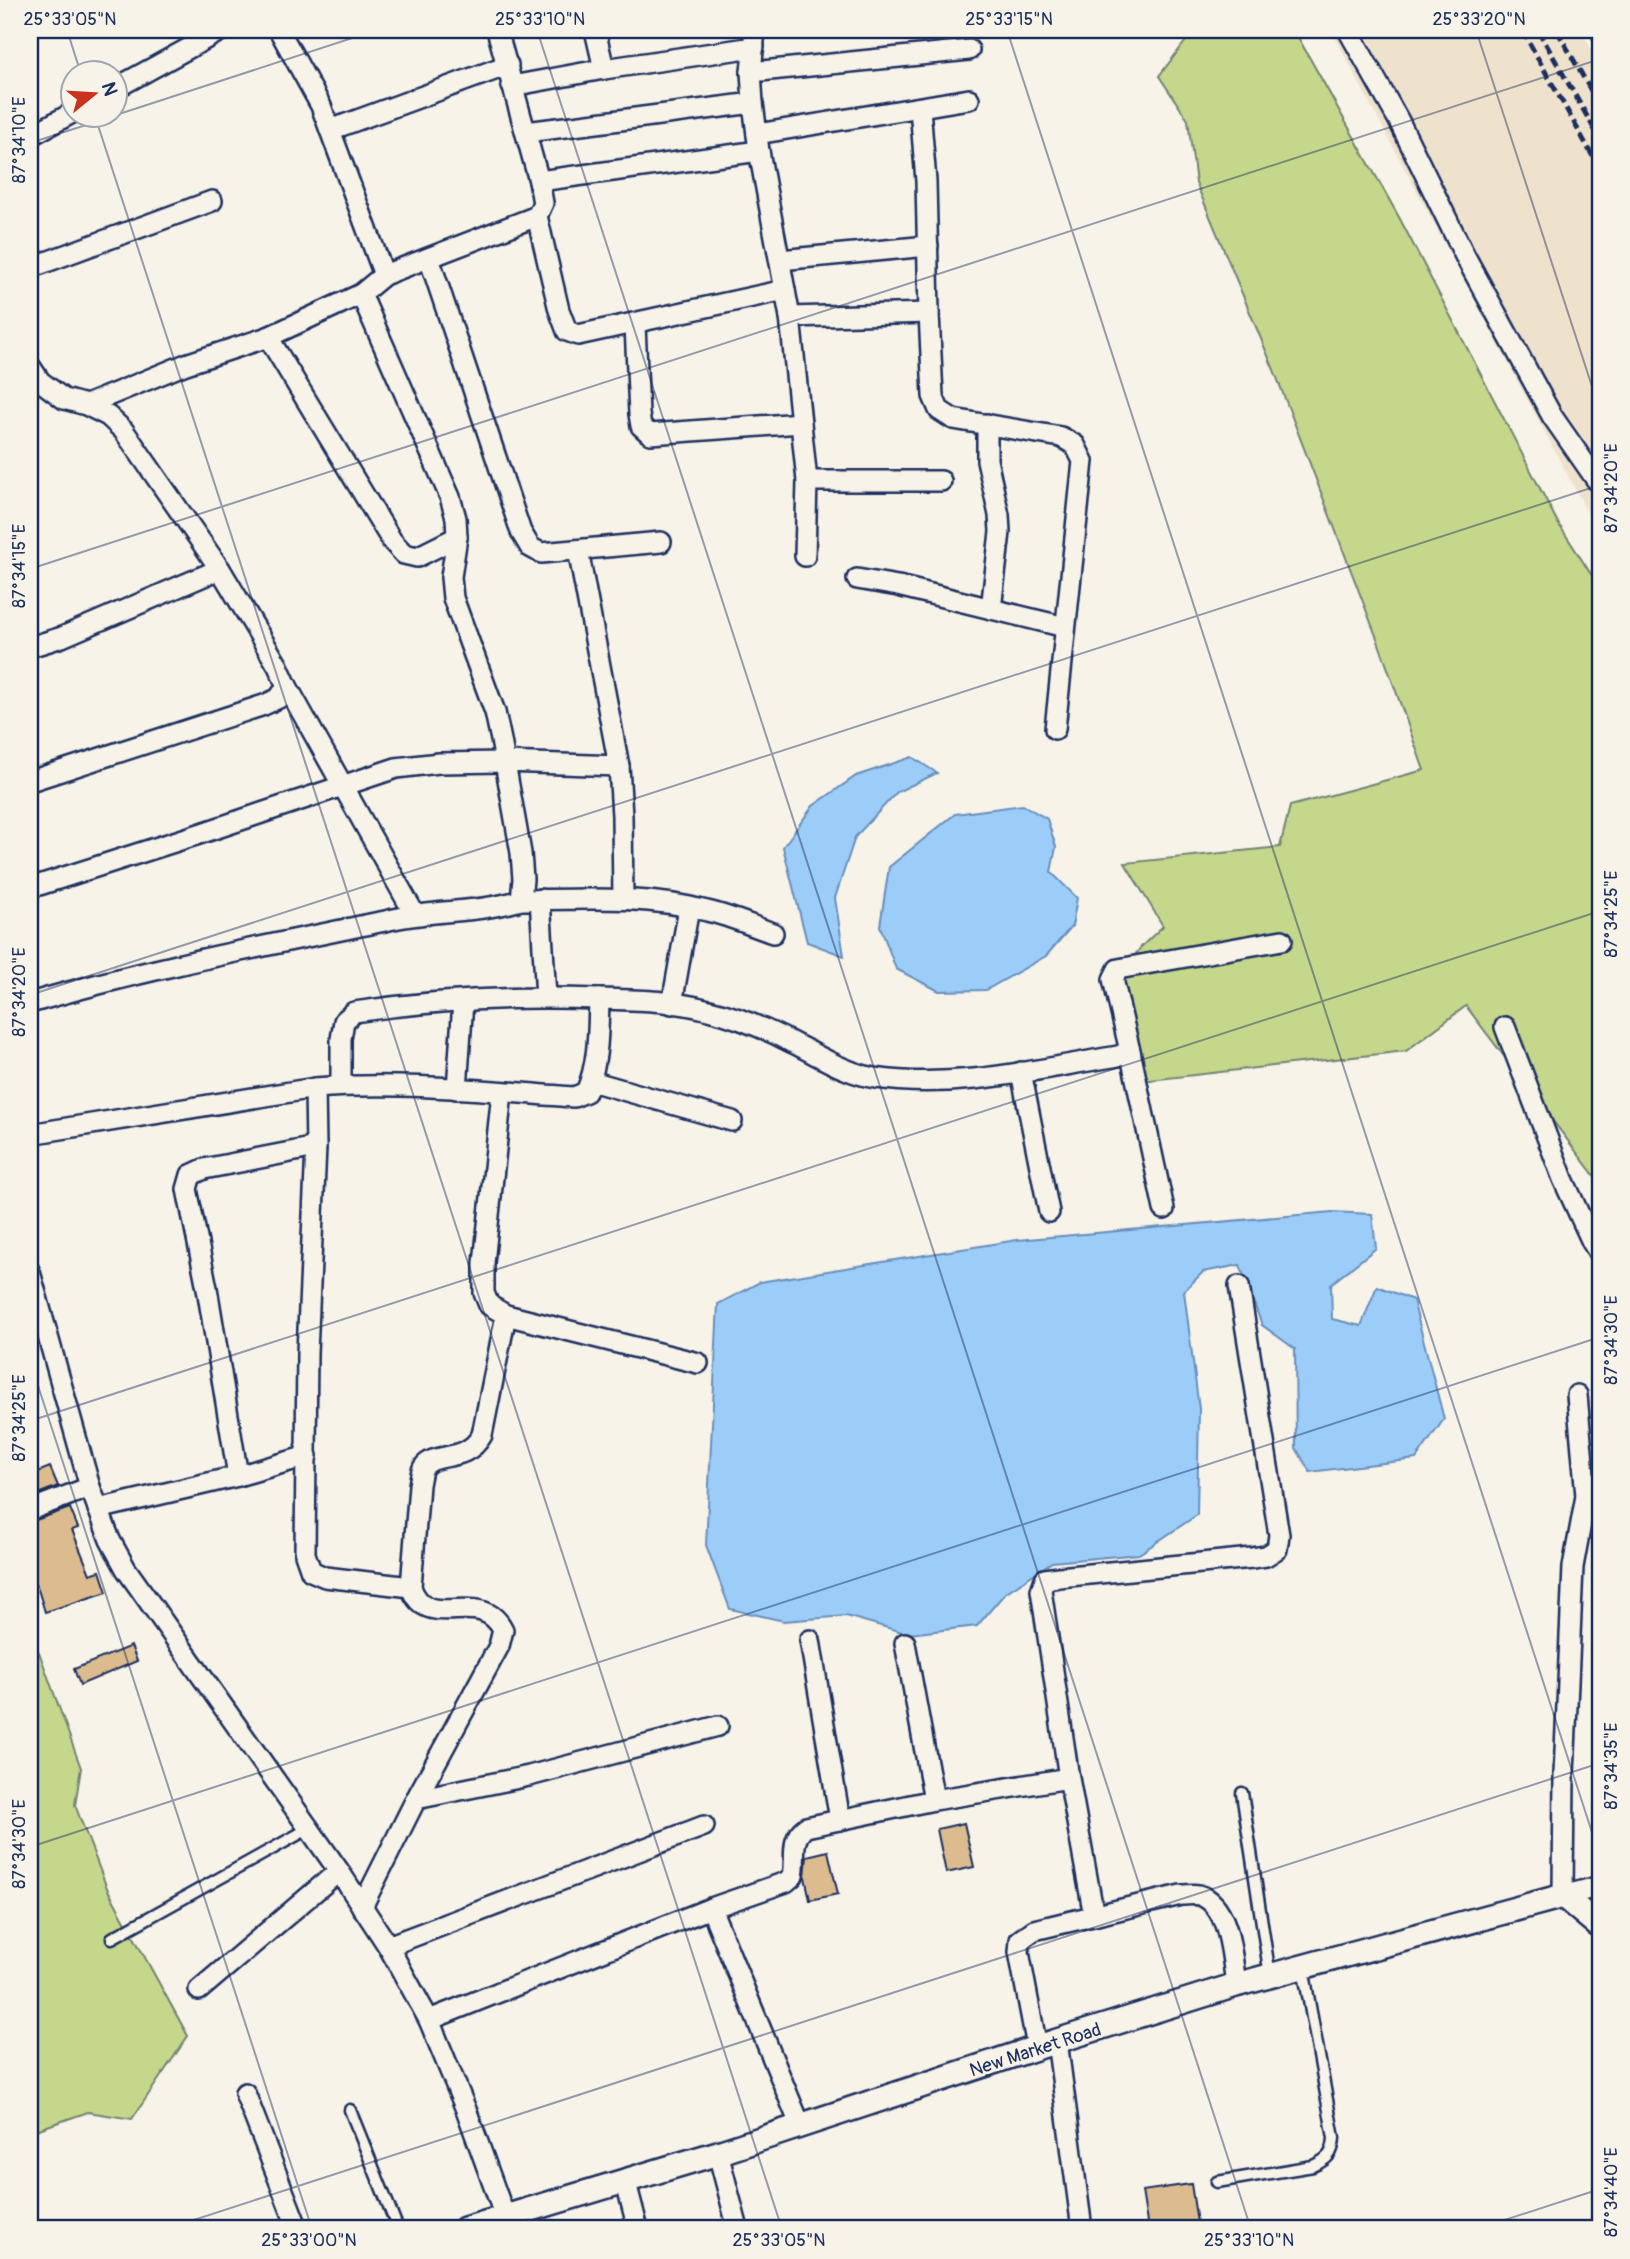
<svg xmlns="http://www.w3.org/2000/svg" width="1630" height="2259" font-family="Pangolin,sans-serif">
	<style>
		.built { fill: #efe2cd }
		.green { fill: #c5d78b; stroke: #708374; stroke-width: 2 }
		.water { fill: #9ccdf9; stroke: #688ebb; stroke-width: 2 }
		.building { fill: #dcbc8f; stroke: #1b2f5e; stroke-width: 2 }
		.lines { fill: none; stroke-linecap: round; stroke-linejoin: round }
		.service-casing { stroke: #1b2f5e; stroke-width: 15 }
		.minor-casing { stroke: #1b2f5e; stroke-width: 24 }
		.tertiary-casing { stroke: #1b2f5e; stroke-width: 28 }
		.service { stroke: #f7f3e8; stroke-width: 10 }
		.minor { stroke: #f7f3e8; stroke-width: 19 }
		.tertiary { stroke: #f7f3e8; stroke-width: 23 }
		.rail { stroke: #1b2f5e; stroke-width: 5; stroke-dasharray: 10 5; stroke-linecap: butt }
		.ticks { fill: none; stroke: #1b2f5e; stroke-width: 2; stroke-opacity: 0.45 }
		.labels { text-anchor: middle; stroke-width: 5; stroke-linejoin: round; paint-order: stroke }
		.street-label { font-size: 19px; fill: #1b2f5e; stroke: #f7f3e8 }
		.neatline { fill: none; stroke: #1b2f5e; stroke-width: 2.5 }
		.ticks-label { font-size: 18px; text-anchor: middle; fill: #1b2f5e }
	</style>
	<rect width="100%" height="100%" fill="#f7f3e8"/>
	<filter id="ink" filterUnits="userSpaceOnUse"><feTurbulence type="fractalNoise" baseFrequency=".0143" numOctaves="2"/><feDisplacementMap in="SourceGraphic" scale="14" xChannelSelector="R" yChannelSelector="G"/><feConvolveMatrix kernelMatrix="1 2 1 2 8 2 1 2 1" color-interpolation-filters="sRGB"/></filter>
	<g filter="url(#ink)">
		<polygon class="built" points="1331,30 1581,30 1600,64 1600,536"/>
		<g class="green">
			<polygon points="1192,30 1294,30 1400,219 1558,523 1600,588 1600,1183 1466,1006 1406,1051 1142,1081 1121,973 1142,946 1163,926 1125,863 1280,847 1290,806 1424,770 1378,641 1274,370 1196,183 1188,120 1159,76 1192,33"/>
			<polygon points="39,1652 81,1768 75,1805 107,1888 188,2036 132,2119 88,2112 30,2132 30,1657"/>
		</g>
		<g class="water">
			<polygon points="912,757 937,773 897,792 855,837 835,898 844,956 807,942 783,847 813,806 856,776"/>
			<polygon points="1023,805 1047,819 1056,847 1051,872 1077,898 1072,926 1046,956 986,990 939,991 896,969 880,926 889,867 955,814"/>
			<polygon points="1332,1212 1372,1214 1376,1248 1331,1284 1332,1319 1361,1326 1377,1286 1413,1300 1444,1419 1416,1459 1310,1472 1296,1448 1295,1349 1262,1325 1240,1265 1203,1272 1184,1291 1199,1409 1197,1515 1139,1554 1052,1562 1005,1593 977,1626 909,1634 846,1616 784,1621 730,1609 706,1545 718,1304 760,1282 1017,1240"/>
		</g>
		<g class="building">
			<polygon points="50,1467 58,1486 30,1497 30,1475"/>
			<polygon points="70,1508 78,1528 72,1530 90,1574 100,1571 107,1592 45,1612 36,1583 30,1586 30,1522"/>
			<polygon points="131,1646 137,1661 80,1685 74,1669"/>
			<polygon points="964,1823 974,1867 946,1873 937,1829"/>
			<polygon points="828,1851 838,1894 810,1900 805,1877 807,1856"/>
			<polygon points="1191,2184 1198,2229 1148,2229 1142,2191"/>
		</g>
		<g class="lines">
			<g class="service-casing">
				<g id="service">
					<polyline points="1242,1793 1270,1976"/>
					<polyline points="112,1938 308,1829"/>
					<polyline points="350,2110 398,2229"/>
					<path d="M1217,2182L1313,2166C1328,2159 1333,2154 1334,2138L1303,1968"/>
				</g>
			</g>
			<g class="minor-casing">
				<g id="minor">
					<polyline points="279,30 321,106 384,275"/>
					<polyline points="595,30 604,69"/>
					<polyline points="755,30 751,72 753,103 759,151 790,317 807,481 805,556"/>
					<polyline points="1348,30 1399,121 1465,256 1552,416 1600,485"/>
					<polyline points="751,72 969,50"/>
					<polyline points="512,86 604,69 754,47"/>
					<polyline points="116,88 222,30"/>
					<polyline points="920,108 926,181 929,313 933,396 939,410 953,419 1061,437 1075,445 1083,461 1055,729"/>
					<polyline points="330,130 508,65"/>
					<polyline points="526,132 753,103"/>
					<polyline points="757,134 969,99"/>
					<polyline points="30,136 74,112"/>
					<polyline points="539,181 759,151"/>
					<polyline points="537,216 559,310 567,331 578,335 785,290"/>
					<polyline points="429,258 521,532 530,547 541,553 661,542"/>
					<polyline points="780,260 928,246"/>
					<polyline points="30,268 212,201"/>
					<polyline points="790,317 929,313"/>
					<polyline points="635,325 639,414 641,426 650,434 801,423"/>
					<polyline points="268,337 392,541 404,554 417,557 457,537"/>
					<polyline points="30,366 40,381 64,399 86,405 108,416 124,431 220,569 278,666 287,686 279,698 264,705 30,781"/>
					<polyline points="86,405 186,364 268,337 361,294 384,275 537,216 543,203 539,181 497,30"/>
					<polyline points="987,424 987,460 999,515 1000,532 991,609"/>
					<polyline points="807,481 941,481"/>
					<polyline points="578,550 619,766 622,816 623,899"/>
					<polyline points="857,579 898,586 1065,627"/>
					<polyline points="30,647 62,637 220,569"/>
					<polyline points="287,686 415,915"/>
					<polyline points="30,888 199,834 396,768 439,763 504,762 619,766"/>
					<polyline points="540,899 546,997"/>
					<path d="M521,900C583,899 646,895 707,911C730,916 752,926 773,933"/>
					<path d="M30,1003C151,967 276,944 399,918C440,910 482,912 521,900L523,879L521,853L501,740L495,712L453,598L451,577L457,537L456,518L450,497L361,294"/>
					<polyline points="672,1004 689,908"/>
					<polyline points="1505,1027 1563,1179 1592,1242 1600,1255"/>
					<polyline points="1130,1051 1164,1209"/>
					<polyline points="1021,1072 1049,1212"/>
					<polyline points="591,1081 732,1121"/>
					<path d="M341,1086V1039L344,1021L354,1012C434,1000 517,996 598,999C635,1000 672,1000 709,1010C738,1017 766,1029 793,1043C820,1056 845,1073 875,1078C956,1090 1038,1069 1118,1056L1130,1051L1113,979L1118,969L1282,940"/>
					<polyline points="315,1088 316,1147 307,1353 305,1554 311,1571 325,1577 411,1587"/>
					<polyline points="457,1089 463,1001"/>
					<polyline points="502,1092 484,1263 484,1293 489,1305 506,1315 698,1363"/>
					<path d="M30,1134L315,1088C401,1081 489,1091 574,1097L586,1092C599,1063 598,1030 599,999"/>
					<polyline points="30,1272 90,1487 110,1540 126,1569 339,1871 388,1946 429,2020 467,2112 505,2217"/>
					<polyline points="1577,1395 1586,1496"/>
					<polyline points="238,1476 207,1288 187,1189 191,1175 204,1169 316,1147"/>
					<polyline points="1600,1480 1586,1496 1573,1567 1564,1774 1563,1896 1600,1886"/>
					<polyline points="98,1509 238,1476 307,1456"/>
					<polyline points="30,1510 90,1487"/>
					<polyline points="810,1640 840,1820"/>
					<polyline points="905,1643 934,1800"/>
					<polyline points="416,1799 529,1776 718,1726"/>
					<path d="M362,1907L416,1799L499,1646L503,1630C481,1585 427,1635 411,1587L419,1485C420,1480 421,1472 423,1468C434,1450 465,1465 482,1435L506,1315"/>
					<polyline points="711,1908 801,2127"/>
					<polyline points="1094,1916 1069,1778 1041,1590 1045,1579 1059,1577 1252,1558 1266,1556 1277,1549 1279,1535 1239,1286"/>
					<polyline points="388,1946 704,1826"/>
					<polyline points="199,1990 339,1871"/>
					<path d="M429,2020L711,1908L786,1882L793,1876C797,1858 789,1839 806,1827L934,1800L1069,1778"/>
					<polyline points="1057,2041 1082,2229"/>
					<path d="M1037,2047L1019,1952L1020,1940L1034,1930L1181,1895C1187,1895 1194,1894 1199,1895C1230,1904 1232,1958 1236,1985"/>
					<polyline points="245,2093 298,2229"/>
					<polyline points="718,2153 738,2229"/>
					<polyline points="625,2179 638,2229"/>
				</g>
			</g>
			<g class="tertiary-casing">
				<polyline id="tertiary" points="465,2229 718,2153 1057,2041 1236,1985 1563,1896 1600,1927"/>
			</g>
			<use href="#service" class="service"/>
			<use href="#minor" class="minor"/>
			<use href="#tertiary" class="tertiary"/>
			<g class="rail">
				<polyline points="1522,30 1600,169"/>
				<polyline points="1538,30 1600,139"/>
				<polyline points="1557,30 1600,107"/>
				<polyline points="1591,30 1600,54"/>
			</g>
		</g>
	</g>
	<path class="ticks" d="M67,30L81,74M537,30L1251,2229M1007,30L1600,1857M1476,30L1600,411M116,115L377,30M95,116L782,2229M30,143L114,116M30,569L1600,59M30,995L1600,485M30,1361L312,2229M30,1421L1600,911M30,1847L1600,1337M166,2229L1600,1763M1477,2229L1600,2189"/>
	<g class="labels">
		<g class="street-label">
			<text transform="translate(1035 2049) rotate(-18)" y="7">New Market Road</text>
		</g>
	</g>
	<rect width="1630" height="2259" fill="none" stroke="#f7f3e8" stroke-width="77"/>
	<g transform="translate(94 94) rotate(72)"><circle r="33" fill="#f7f3e8" stroke="#9fa5b1" stroke-width="2"/>
	<path d="M0-5L12 26L0 18L-12 26Z" fill="#c8321e"/>
	<text y="-10" font-size="19" font-weight="bold" text-anchor="middle" fill="#1b2f5e">N</text>
	</g>
	<rect x="38" y="38" width="1554" height="2182" class="neatline"/>
	<g class="ticks-label">
		<text x="70" y="25">25°33'05"N</text>
		<text x="540" y="25">25°33'10"N</text>
		<text x="1009" y="25">25°33'15"N</text>
		<text x="1479" y="25">25°33'20"N</text>
		<text transform="translate(19 140) rotate(-90)" y="6">87°34'10"E</text>
		<text transform="translate(1611 488) rotate(-90)" y="6">87°34'20"E</text>
		<text transform="translate(19 566) rotate(-90)" y="6">87°34'15"E</text>
		<text transform="translate(1611 914) rotate(-90)" y="6">87°34'25"E</text>
		<text transform="translate(19 992) rotate(-90)" y="6">87°34'20"E</text>
		<text transform="translate(1611 1340) rotate(-90)" y="6">87°34'30"E</text>
		<text transform="translate(19 1418) rotate(-90)" y="6">87°34'25"E</text>
		<text transform="translate(1611 1766) rotate(-90)" y="6">87°34'35"E</text>
		<text transform="translate(19 1844) rotate(-90)" y="6">87°34'30"E</text>
		<text transform="translate(1611 2192) rotate(-90)" y="6">87°34'40"E</text>
		<text x="309" y="2246">25°33'00"N</text>
		<text x="779" y="2246">25°33'05"N</text>
		<text x="1249" y="2246">25°33'10"N</text>
	</g>
</svg>
